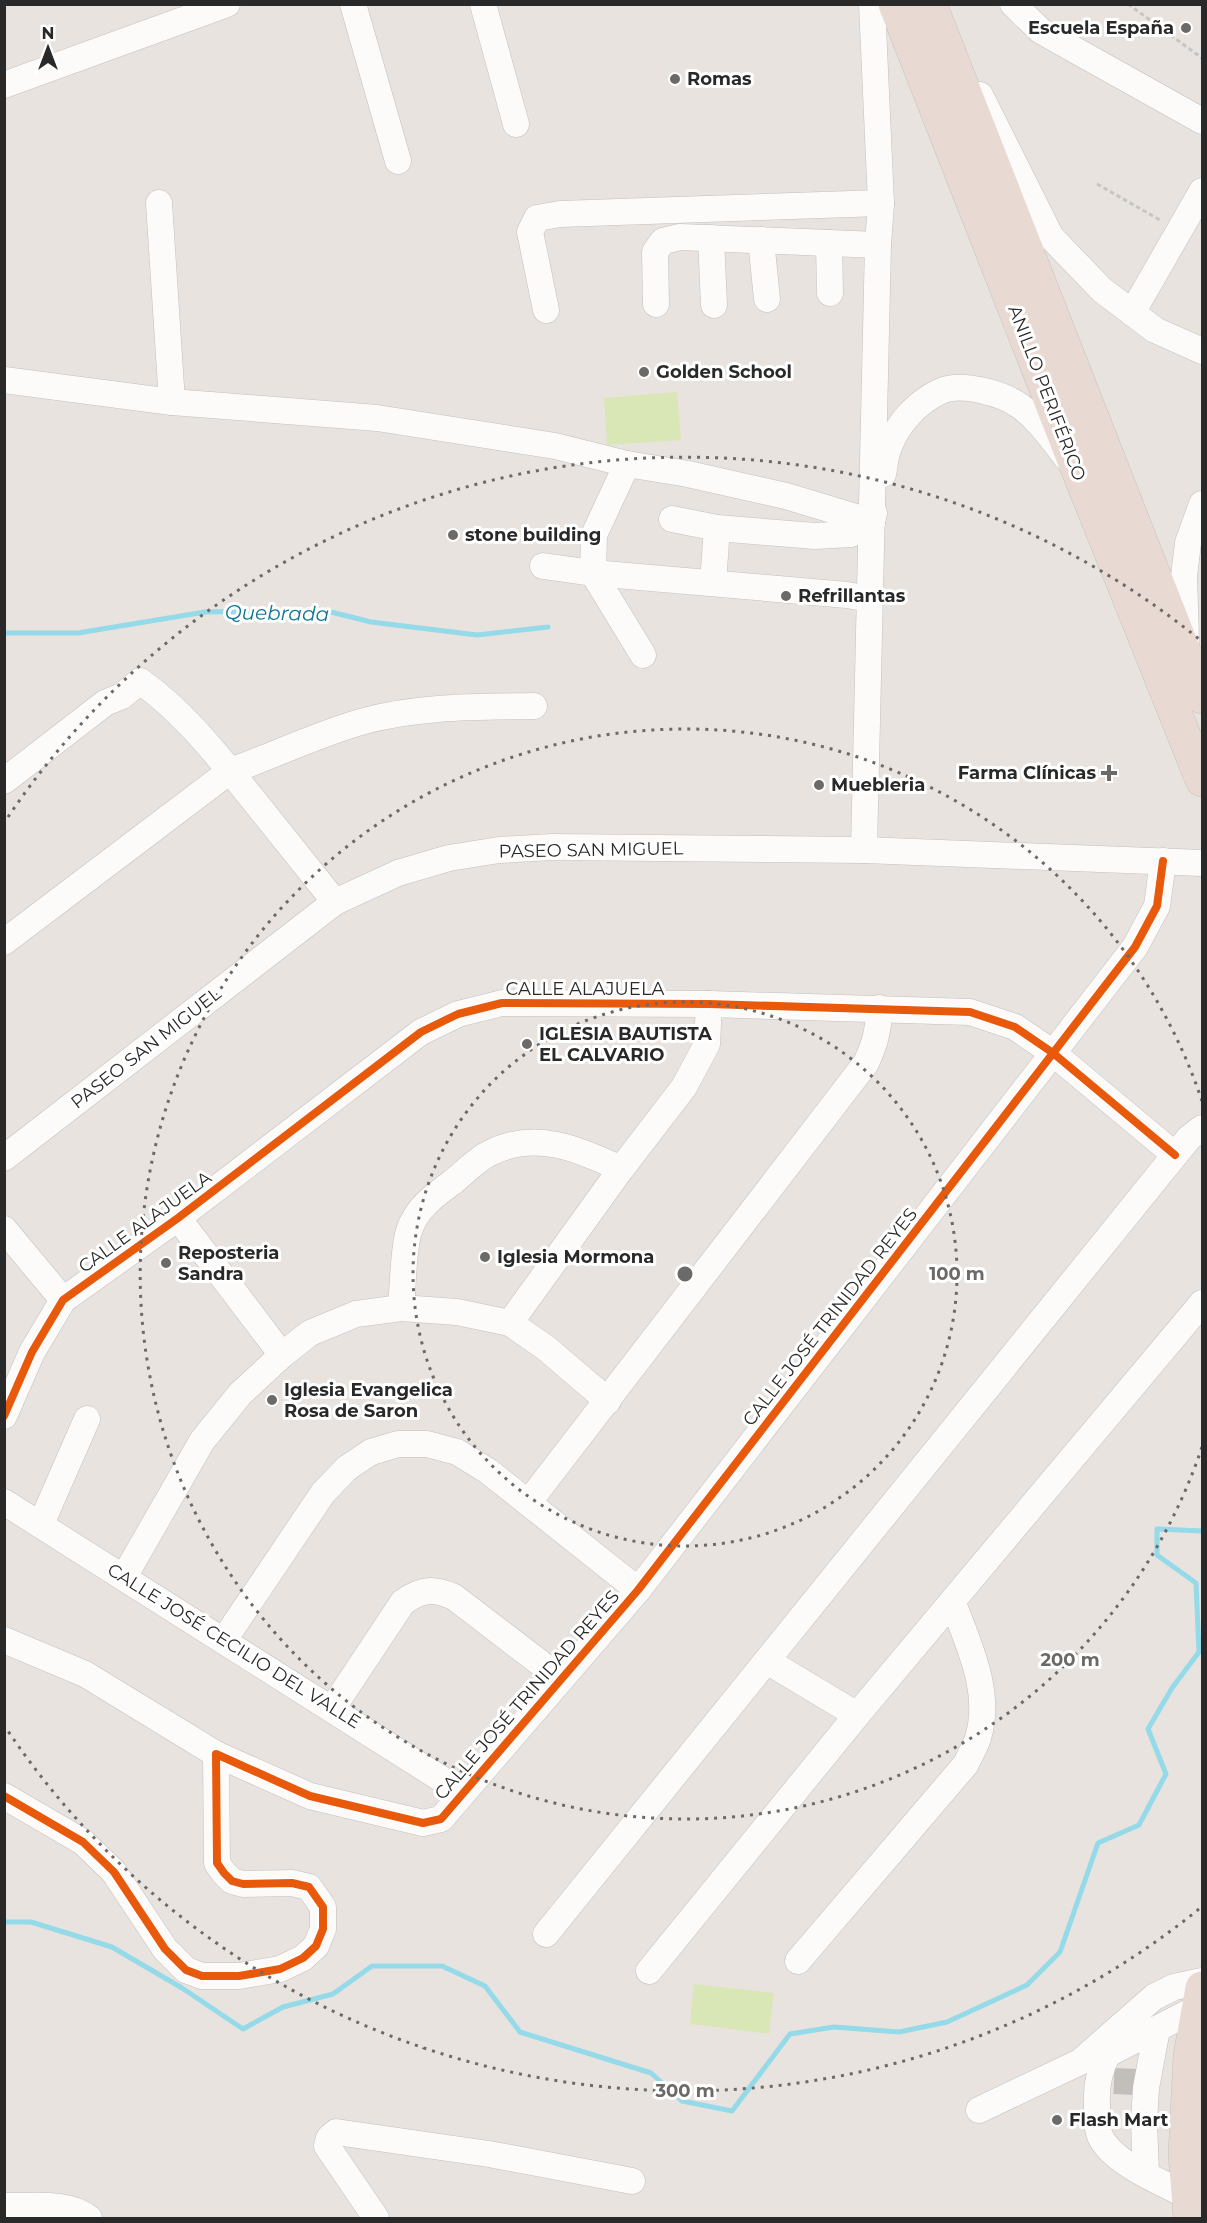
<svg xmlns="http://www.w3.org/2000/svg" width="1207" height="2223" font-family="Montserrat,sans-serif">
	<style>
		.pitch { fill: #d9e6b6 }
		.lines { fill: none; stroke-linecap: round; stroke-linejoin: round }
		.stream { stroke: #94dae8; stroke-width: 5 }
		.minor-tunnel { stroke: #c2beba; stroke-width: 26; stroke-dasharray: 26 13; stroke-linecap: butt }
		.minor-casing { stroke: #c2c0c0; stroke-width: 27 }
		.highway-casing { stroke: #c4c2c0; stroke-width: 34 }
		.path { stroke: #c6c5c5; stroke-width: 3; stroke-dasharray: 4.5 3; stroke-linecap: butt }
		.minor { stroke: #fcfbfa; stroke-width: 26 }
		.highway { stroke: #e8dad3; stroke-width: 33 }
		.cycleway-casing { stroke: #fff; stroke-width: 11 }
		.cycleway { stroke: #e8590c; stroke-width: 8 }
		.ring { fill: none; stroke: #6c6a68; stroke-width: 3; stroke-dasharray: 3 6 }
		.poi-dot { fill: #6c6a68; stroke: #fff; stroke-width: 2 }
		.labels { text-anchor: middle; stroke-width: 6; stroke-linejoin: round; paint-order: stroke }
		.poi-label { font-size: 18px; font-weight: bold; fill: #292929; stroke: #fff; text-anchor: start }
		.street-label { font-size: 18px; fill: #292929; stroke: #fff }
		.water-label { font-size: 20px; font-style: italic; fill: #107597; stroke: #fff }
		.centre { fill: #6c6a68; stroke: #fff; stroke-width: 3 }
		.ring-label { font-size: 18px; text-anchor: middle; font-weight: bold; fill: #6c6a68; stroke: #fff; stroke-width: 6; stroke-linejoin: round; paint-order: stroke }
	</style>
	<rect width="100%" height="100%" fill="#e8e3de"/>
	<g class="pitch">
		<polygon points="677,392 681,440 607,445 604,398"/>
		<polygon points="694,1984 774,1993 769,2034 690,2024"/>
	</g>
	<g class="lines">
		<g class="stream">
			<polyline points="4,633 78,633 205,612 323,610 371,622 477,635 548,627"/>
			<polyline points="4,1922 31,1922 112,1947 182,1988 243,2029 283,2007 333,1994 372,1966 442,1966 485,1986 520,2032 651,2073 682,2101 732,2111 790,2034 834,2027 899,2032 947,2022 1027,1985 1060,1952 1098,1843 1139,1825 1166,1774 1148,1729 1172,1688 1199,1652 1196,1583 1157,1555 1157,1529 1202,1531"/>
		</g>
		<polyline class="minor-tunnel" points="1114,2081 1137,2082"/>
		<g class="minor-casing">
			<g id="minor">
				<polyline points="353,4 398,161"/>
				<polyline points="483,4 516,124"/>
				<polyline points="1013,4 1041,31 1202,121"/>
				<polyline points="4,85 227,4"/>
				<polyline points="980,95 1051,237 1102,290 1155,330 1202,351"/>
				<polyline points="159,203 172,402"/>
				<polyline points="711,238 714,305"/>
				<polyline points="761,240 767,299"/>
				<polyline points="829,243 830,293"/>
				<polyline points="656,304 655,252 663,241 680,237 878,245"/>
				<polyline points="546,310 530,232 537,218 560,214 881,203"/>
				<polyline points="1132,313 1202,191"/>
				<polyline points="4,380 172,402 377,418 555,446 627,464 688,474 786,496 872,522"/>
				<polyline points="627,464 594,535 593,573 643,655"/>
				<path d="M883,474C885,466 885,455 889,447C898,423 917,402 941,391C961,382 1002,393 1020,406C1038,419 1052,439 1066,457"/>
				<polyline points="672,519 717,528 815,536 851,534 872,522 874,513"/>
				<polyline points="543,566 593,573 847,595 870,599"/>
				<polyline points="713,583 717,528"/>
				<polyline points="1186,640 1184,576 1188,543 1202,504"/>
				<path d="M4,781L105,703L122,696L140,681C184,712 218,756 251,797C279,832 307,867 335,902"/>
				<polyline points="864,850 878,245 881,203 872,4"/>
				<path d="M4,942L230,771C275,755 318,734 364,721C418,706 478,707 534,706"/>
				<polyline points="4,1158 335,902 398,873 449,858 499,850 552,847 864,850 1202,863"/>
				<polyline points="178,1218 282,1355"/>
				<polyline points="4,1229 63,1300"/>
				<path d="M401,1308C403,1288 403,1249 409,1231C416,1208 435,1195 454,1181C465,1172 477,1159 490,1153C535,1130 579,1149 621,1169"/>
				<polyline points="510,1323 621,1169 684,1087 707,1044 709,1004"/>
				<polyline points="4,1416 32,1352 63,1300 178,1218 421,1032 458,1014 502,1003 709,1004 970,1012 1015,1027 1053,1053 1175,1155"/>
				<polyline points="4,1502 462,1792"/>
				<path d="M528,1503L866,1063C875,1044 879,1029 879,1008"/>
				<polyline points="41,1524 87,1419"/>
				<polyline points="124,1577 202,1441 240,1394 282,1355 310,1333 356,1314 401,1308 457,1312 510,1323 546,1348 608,1401"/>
				<polyline points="4,1640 85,1674 216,1754"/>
				<polyline points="224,1640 323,1493 347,1468 371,1452 398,1444 427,1444 457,1452 488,1471 638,1590"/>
				<polyline points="767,1661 857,1715"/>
				<path d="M332,1709L403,1602C422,1589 433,1588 454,1597L560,1678"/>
				<polyline points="4,1796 83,1842 114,1872 165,1949 186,1970 202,1976 239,1976 280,1969 303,1958 316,1946 323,1929 323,1907 309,1887 292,1883 243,1884 232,1881 224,1873 217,1863 216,1754 310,1796 423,1823 441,1819 638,1590 1135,947 1157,906 1163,861"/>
				<polyline points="546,1934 1175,1155 1189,1138 1202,1128"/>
				<path d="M798,1961L966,1764C970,1755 975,1747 978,1738C992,1692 969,1646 953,1603"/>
				<polyline points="649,1971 857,1715 1202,1303"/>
				<polyline points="979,2110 1080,2062 1154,1997 1174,1987 1202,1981"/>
				<polyline points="1146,2174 1144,2122 1146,2088 1157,2029"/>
				<path d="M1188,2196C1163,2183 1112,2163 1100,2136C1096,2126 1097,2115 1097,2104C1096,2086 1099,2070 1108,2054L1199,2007"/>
				<path d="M4,2206C31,2207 68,2201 89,2218"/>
				<polyline points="376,2218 327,2146 329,2138 336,2132 489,2154 632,2181"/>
			</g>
		</g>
		<g class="highway-casing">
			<g id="highway">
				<polyline points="895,4 1079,473 1202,780"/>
				<polyline points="930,4 1202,697"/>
				<polyline points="1190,2218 1185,2154 1190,2056 1202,1988"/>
			</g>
		</g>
		<g class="path">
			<polyline points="1128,4 1202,58"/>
			<polyline points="1097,184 1160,220"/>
		</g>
		<use href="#minor" class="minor"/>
		<use href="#highway" class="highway"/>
		<g class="cycleway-casing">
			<g id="cycleway">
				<polyline points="4,1416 32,1352 63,1300 178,1218 421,1032 458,1014 502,1003 709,1004 970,1012 1015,1027 1053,1053 1175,1155"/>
				<polyline points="4,1796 83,1842 114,1872 165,1949 186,1970 202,1976 239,1976 280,1969 303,1958 316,1946 323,1929 323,1907 309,1887 292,1883 243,1884 232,1881 224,1873 217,1863 216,1754 310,1796 423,1823 441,1819 638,1590 1135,947 1157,906 1163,861"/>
			</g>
		</g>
		<use href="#cycleway" class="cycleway"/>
	</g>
	<g class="ring">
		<circle cx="685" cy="1274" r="272"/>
		<path d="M1202 1447A545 545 0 1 1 1202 1101"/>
		<path d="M1199 1909A817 817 0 0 1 8 1731M8 817A817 817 0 0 1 1199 639"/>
	</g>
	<g class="poi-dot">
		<circle cx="1186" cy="28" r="6"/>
		<circle cx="675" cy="79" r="6"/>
		<circle cx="644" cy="372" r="6"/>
		<circle cx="453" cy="535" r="6"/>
		<circle cx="786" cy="596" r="6"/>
		<path d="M1106 764h6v6h6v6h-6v6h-6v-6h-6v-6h6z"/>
		<circle cx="819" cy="785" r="6"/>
		<circle cx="527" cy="1044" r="6"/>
		<circle cx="485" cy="1257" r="6"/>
		<circle cx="166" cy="1263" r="6"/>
		<circle cx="272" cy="1400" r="6"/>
		<circle cx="1057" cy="2120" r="6"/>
	</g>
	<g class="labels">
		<g class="poi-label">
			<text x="1174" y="34" text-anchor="end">Escuela España</text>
			<text x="687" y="85">Romas</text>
			<text x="656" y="378">Golden School</text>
			<text x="465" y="541">stone building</text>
			<text x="798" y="602">Refrillantas</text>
			<text x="1096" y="779" text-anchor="end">Farma Clínicas</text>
			<text x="831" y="791">Muebleria</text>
			<text x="539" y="1040">IGLESIA BAUTISTA<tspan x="539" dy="21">EL CALVARIO</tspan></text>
			<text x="178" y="1259">Reposteria<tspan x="178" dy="21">Sandra</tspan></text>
			<text x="497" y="1263">Iglesia Mormona</text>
			<text x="284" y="1396">Iglesia Evangelica<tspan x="284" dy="21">Rosa de Saron</tspan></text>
			<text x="1069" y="2126">Flash Mart</text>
		</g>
		<g class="street-label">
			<text transform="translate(1047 393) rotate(69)" y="6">ANILLO PERIFÉRICO</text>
			<text transform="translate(591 850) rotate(-1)" y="6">PASEO SAN MIGUEL</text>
			<text x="585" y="995">CALLE ALAJUELA</text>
			<text transform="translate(146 1048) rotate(-38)" y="6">PASEO SAN MIGUEL</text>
			<text transform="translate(145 1222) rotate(-36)" y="6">CALLE ALAJUELA</text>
			<text transform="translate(830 1317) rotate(-52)" y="6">CALLE JOSÉ TRINIDAD REYES</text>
			<text transform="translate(234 1646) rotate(32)" y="6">CALLE JOSÉ CECILIO DEL VALLE</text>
			<text transform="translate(527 1695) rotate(-49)" y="6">CALLE JOSÉ TRINIDAD REYES</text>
		</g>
		<g class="water-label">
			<text transform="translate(277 613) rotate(1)" y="7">Quebrada</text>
		</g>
	</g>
	<circle cx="685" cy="1274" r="9" class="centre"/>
	<g class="ring-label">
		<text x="957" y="1280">100 m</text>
		<text x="1070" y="1666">200 m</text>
		<text x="685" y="2097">300 m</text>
	</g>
	<rect width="1207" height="2223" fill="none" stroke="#292929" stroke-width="12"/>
	<g transform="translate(48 48)" stroke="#ffffff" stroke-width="4.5" paint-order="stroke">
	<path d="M0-4.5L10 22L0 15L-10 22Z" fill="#292929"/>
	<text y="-9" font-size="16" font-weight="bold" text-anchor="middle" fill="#292929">N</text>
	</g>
</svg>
